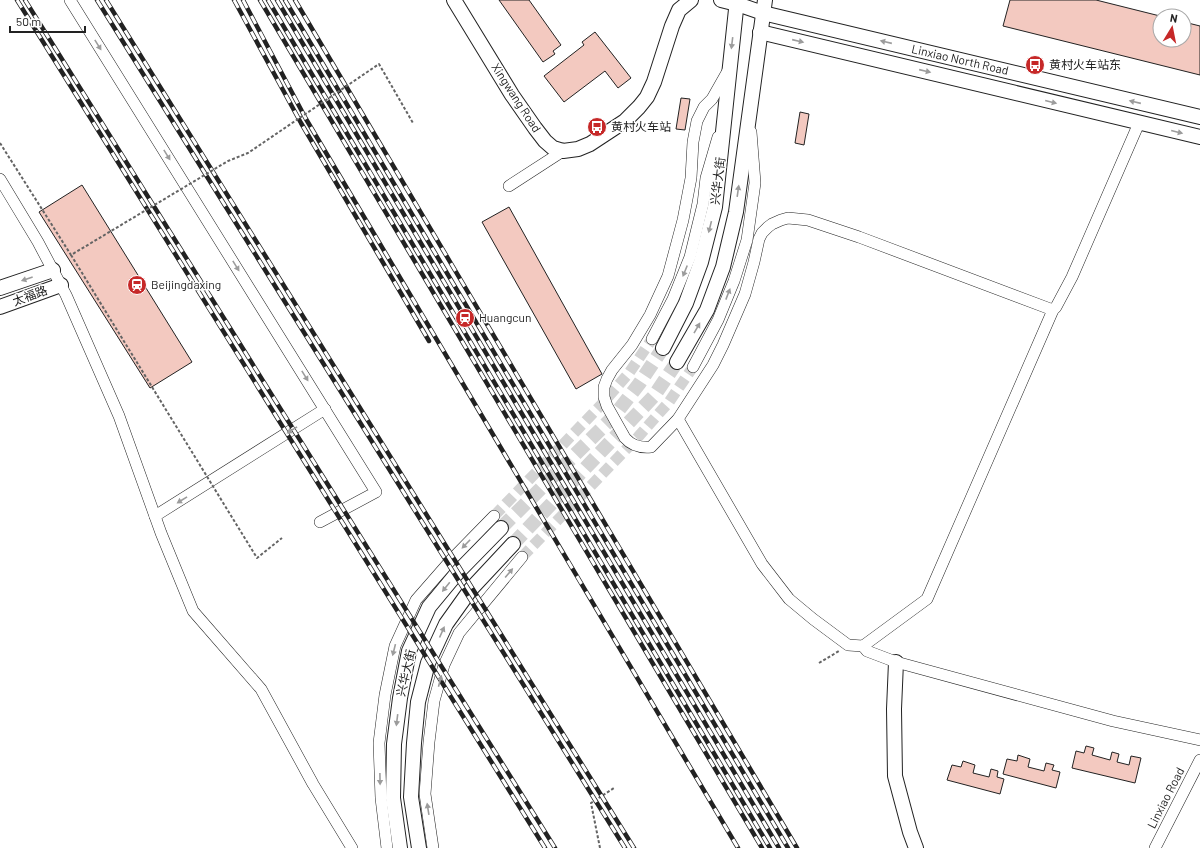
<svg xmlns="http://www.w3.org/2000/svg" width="1200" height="848" font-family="Barlow,'Noto Sans SC',sans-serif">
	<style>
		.building { fill: #f3c9c0; stroke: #222 }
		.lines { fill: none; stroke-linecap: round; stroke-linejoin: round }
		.minor-tunnel { stroke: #d3d3d3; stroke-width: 11; stroke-dasharray: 11 5.5; stroke-linecap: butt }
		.major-tunnel { stroke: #d3d3d3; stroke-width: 14; stroke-dasharray: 14 7; stroke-linecap: butt }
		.minor-casing { stroke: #222; stroke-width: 12 }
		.major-casing { stroke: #222; stroke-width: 16 }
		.path { stroke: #646464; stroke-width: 2; stroke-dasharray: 3 2; stroke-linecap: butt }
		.minor { stroke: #fff; stroke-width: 11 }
		.major { stroke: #fff; stroke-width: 14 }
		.rail-casing { stroke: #222; stroke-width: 4.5 }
		.rail { stroke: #fff; stroke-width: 3; stroke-dasharray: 9; stroke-linecap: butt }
		.path-bridge { stroke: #646464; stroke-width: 2; stroke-dasharray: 3 2; stroke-linecap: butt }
		.oneway { fill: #9c9c9c }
		.labels { text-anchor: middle; stroke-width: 3; stroke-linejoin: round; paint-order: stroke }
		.street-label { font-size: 12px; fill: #222; stroke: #fff }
		.poi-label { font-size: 12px; fill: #222; stroke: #fff; text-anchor: start }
	</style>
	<rect width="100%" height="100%" fill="#fff"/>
	<g class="building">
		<polygon points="499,0 529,0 561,45 553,51 555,54 543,62"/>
		<polygon points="1010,0 1096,0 1160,16 1160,40 1184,40 1184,22 1200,26 1200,75 1003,26"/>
		<polygon points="595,32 631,78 618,88 605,71 564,102 544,76 584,45 582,42"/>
		<polygon points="681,98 690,99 685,130 676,129"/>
		<polygon points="800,112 809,114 804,145 795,143"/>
		<polygon points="82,185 192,362 150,388 39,212"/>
		<polygon points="509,207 602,374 576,389 482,222"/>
		<polygon points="1086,746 1094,748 1092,755 1110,760 1112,752 1119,754 1117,762 1129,765 1131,756 1141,758 1135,783 1072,768 1076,751 1084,753"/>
		<polygon points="1018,755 1030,759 1028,767 1044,771 1046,763 1054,765 1052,770 1060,772 1056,788 1003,774 1007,759 1017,761"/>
		<polygon points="963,761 975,765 973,773 989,777 991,769 998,771 997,777 1004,779 1000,794 947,780 952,765 961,767"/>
	</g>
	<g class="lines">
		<g class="minor-tunnel">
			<polyline points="494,516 601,405 629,373 652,339"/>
			<polyline points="522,557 638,437 669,402 693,367"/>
		</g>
		<g class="major-tunnel">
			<polyline points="501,528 614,416 639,384 663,348"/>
			<polyline points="513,544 654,396 677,362"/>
		</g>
		<g class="minor-casing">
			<g id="minor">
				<polyline points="70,0 376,492 320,522"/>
				<path d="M729,69L712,99L704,107L697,121L693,142L691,178L683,220L668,276L650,315L632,345L612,370L607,379L604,387V397L607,406L625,438C632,446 640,448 651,447L678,419L713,365L723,345L745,294L754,262L759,239L762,233L768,227L772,224L781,220L788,218L808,220L859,237L1053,310"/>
				<polyline points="0,179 38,242 66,295 119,416 161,533 193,611 261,689 313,784 352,848"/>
				<polyline points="509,186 563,151"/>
				<polyline points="652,339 673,299 690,257 703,204 706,178 718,137"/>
				<polyline points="693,367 718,320 734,281 747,240 755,183 751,132"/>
				<polyline points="678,419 762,564 789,599 813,619 848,645 863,646 927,599 1053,310 1056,307 1072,277 1139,123"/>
				<polyline points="155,516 325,409"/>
				<polyline points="863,646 867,651 896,662 1113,721 1200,740"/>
				<polyline points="387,848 381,798 379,743 385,695 395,646 416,600 451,560 494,516"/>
				<polyline points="433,848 425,794 429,742 434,701 444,665 459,633 522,557"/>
				<polyline points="1155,848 1200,760"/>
			</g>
		</g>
		<g class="major-casing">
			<g id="major">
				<polyline points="454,0 512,95 535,128 545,141 553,148 563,151 578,149 590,144 625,121 639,107 647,97 654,82 672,26 679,10 691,0"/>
				<polyline points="721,0 737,4 763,13 1200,117"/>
				<polyline points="760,32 1200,137"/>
				<polyline points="0,288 53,270"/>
				<polyline points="0,307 61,285"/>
				<polyline points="663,348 686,303 701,262 715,207 737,0"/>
				<polyline points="677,362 707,310 723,267 736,212 765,0"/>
				<polyline points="896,662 894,709 895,776 910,832 916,848"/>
				<polyline points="400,848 393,798 394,744 400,698 409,651 429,607 458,572 501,528"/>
				<polyline points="419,848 411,797 414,743 418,702 428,663 446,624 471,589 513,544"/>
			</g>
		</g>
		<g class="path">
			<polyline points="819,663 839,651"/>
			<polyline points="600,848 591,803 614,788"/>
		</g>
		<use href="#minor" class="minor"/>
		<use href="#major" class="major"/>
		<g class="rail-casing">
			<g id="rail">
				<polyline points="17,0 545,848"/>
				<polyline points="25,0 555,848"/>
				<polyline points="97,0 625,848"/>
				<polyline points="106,0 634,848"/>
				<polyline points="234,0 301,123 429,341"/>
				<polyline points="243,0 306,119 738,848"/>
				<polyline points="260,0 762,848"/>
				<polyline points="268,0 770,848"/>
				<polyline points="277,0 779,848"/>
				<polyline points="285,0 788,848"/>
				<polyline points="295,0 797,848"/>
			</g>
		</g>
		<use href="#rail" class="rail"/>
		<g class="path-bridge">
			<polyline points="0,143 71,255 228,161 248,153 379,64 413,123"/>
			<polyline points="71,255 257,558 282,538"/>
		</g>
	</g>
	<defs><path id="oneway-solid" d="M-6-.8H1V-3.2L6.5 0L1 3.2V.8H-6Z"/></defs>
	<g class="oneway">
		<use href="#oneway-solid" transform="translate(798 41) rotate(13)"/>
		<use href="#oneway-solid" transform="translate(886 42) rotate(-167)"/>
		<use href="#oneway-solid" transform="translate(732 43) rotate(97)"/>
		<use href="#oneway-solid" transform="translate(98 45) rotate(58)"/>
		<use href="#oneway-solid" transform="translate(925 71) rotate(13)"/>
		<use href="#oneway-solid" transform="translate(1051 102) rotate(14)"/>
		<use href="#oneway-solid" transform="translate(1135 102) rotate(-167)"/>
		<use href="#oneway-solid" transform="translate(1177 132) rotate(14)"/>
		<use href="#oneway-solid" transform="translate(167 155) rotate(58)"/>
		<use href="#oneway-solid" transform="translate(738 191) rotate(-82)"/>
		<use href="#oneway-solid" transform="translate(710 227) rotate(104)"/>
		<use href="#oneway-solid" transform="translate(236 266) rotate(58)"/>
		<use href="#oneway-solid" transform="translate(685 271) rotate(112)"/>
		<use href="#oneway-solid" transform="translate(27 279) rotate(161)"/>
		<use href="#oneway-solid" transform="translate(728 294) rotate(-69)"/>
		<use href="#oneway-solid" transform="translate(697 328) rotate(-60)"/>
		<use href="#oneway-solid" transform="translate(305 376) rotate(58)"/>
		<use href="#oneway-solid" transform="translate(292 430) rotate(148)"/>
		<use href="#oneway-solid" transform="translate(182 500) rotate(148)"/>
		<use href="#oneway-solid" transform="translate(466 544) rotate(134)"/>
		<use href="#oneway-solid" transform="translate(509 573) rotate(-50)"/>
		<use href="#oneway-solid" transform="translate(446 587) rotate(129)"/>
		<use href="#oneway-solid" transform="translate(442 632) rotate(-66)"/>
		<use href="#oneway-solid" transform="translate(394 650) rotate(104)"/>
		<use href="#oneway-solid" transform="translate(440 681) rotate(-75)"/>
		<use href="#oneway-solid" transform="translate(397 720) rotate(97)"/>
		<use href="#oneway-solid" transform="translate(380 779) rotate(89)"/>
		<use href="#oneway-solid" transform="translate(428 809) rotate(-99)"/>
	</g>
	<defs>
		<g id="bus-disc" transform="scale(1)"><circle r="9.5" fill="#c62828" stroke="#fff"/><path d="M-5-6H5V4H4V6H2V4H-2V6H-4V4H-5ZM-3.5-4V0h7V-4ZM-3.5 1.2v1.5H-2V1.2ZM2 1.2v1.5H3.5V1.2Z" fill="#fff"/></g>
		<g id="station-disc" transform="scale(1)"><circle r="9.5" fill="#c62828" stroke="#fff"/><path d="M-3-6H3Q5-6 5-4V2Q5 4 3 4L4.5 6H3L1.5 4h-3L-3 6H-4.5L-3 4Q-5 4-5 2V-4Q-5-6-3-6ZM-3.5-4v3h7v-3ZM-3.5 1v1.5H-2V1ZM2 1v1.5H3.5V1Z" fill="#fff"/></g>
	</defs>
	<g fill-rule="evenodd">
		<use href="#bus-disc" x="1035" y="65"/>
		<use href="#bus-disc" x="597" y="127"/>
		<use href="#station-disc" x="137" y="285"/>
		<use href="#station-disc" x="465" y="318"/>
	</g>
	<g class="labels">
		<g class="street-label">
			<text transform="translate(960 60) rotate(13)" y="4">Linxiao North Road</text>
			<text transform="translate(516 98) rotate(57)" y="4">Xingwang Road</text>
			<text transform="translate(718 181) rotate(-83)" y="4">兴华大街</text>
			<text transform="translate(30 296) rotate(-20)" y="4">太福路</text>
			<text transform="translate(406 673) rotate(-77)" y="4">兴华大街</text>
			<text transform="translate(1166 798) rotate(-63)" y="4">Linxiao Road</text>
		</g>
		<g class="poi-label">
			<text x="1049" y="69">黄村火车站东</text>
			<text x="611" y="131">黄村火车站</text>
			<text x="151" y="289">Beijingdaxing</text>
			<text x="479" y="322">Huangcun</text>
		</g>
	</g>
	<g transform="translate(1172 28) rotate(10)"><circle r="19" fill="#ffffff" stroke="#a7a7a7"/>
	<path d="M0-3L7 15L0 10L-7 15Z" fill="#c62828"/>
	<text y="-6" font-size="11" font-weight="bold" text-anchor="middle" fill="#222222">N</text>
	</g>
	<path d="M10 26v6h75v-6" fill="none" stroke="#222222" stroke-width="2"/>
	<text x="16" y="26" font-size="12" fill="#222222" stroke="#ffffff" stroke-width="3" paint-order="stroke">50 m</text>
</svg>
